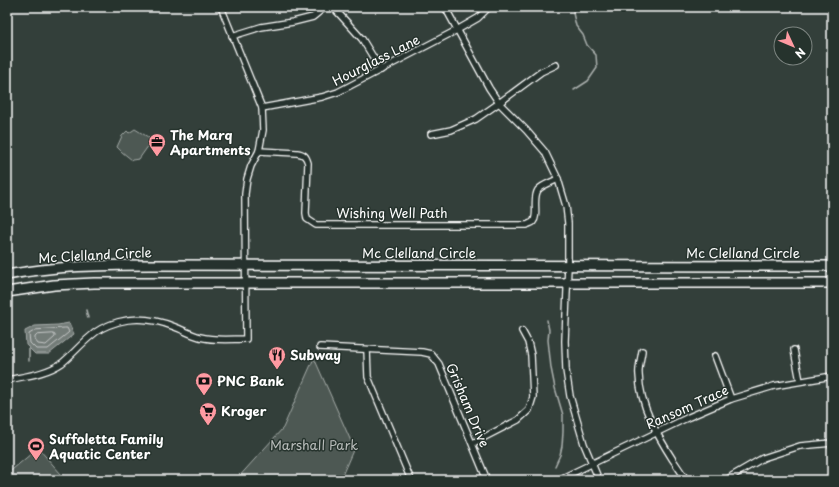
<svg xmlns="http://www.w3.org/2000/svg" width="839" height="487" font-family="'Playpen Sans',sans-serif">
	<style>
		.green { fill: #4d5853; stroke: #a6aca9 }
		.water { fill: #737b78; stroke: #abb0ae }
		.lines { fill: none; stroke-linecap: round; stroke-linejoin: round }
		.shore { stroke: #c7cac9; stroke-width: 1 }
		.stream { stroke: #abb0ae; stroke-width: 1.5 }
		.minor-casing { stroke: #fff; stroke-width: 8 }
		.trunk-casing { stroke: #fff; stroke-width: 12 }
		.minor { stroke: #26332d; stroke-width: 5.5 }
		.trunk { stroke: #26332d; stroke-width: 9 }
		.labels { text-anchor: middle; stroke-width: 3; stroke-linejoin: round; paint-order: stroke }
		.street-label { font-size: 13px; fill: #fff; stroke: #26332d }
		.poi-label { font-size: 13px; font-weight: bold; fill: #fff; stroke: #26332d; text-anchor: start }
		.park-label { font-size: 13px; fill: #b8bcba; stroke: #26332d }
	</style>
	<rect width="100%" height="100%" fill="#333f3a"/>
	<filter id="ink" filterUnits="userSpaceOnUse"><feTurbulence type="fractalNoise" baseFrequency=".025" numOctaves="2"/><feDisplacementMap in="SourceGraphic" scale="8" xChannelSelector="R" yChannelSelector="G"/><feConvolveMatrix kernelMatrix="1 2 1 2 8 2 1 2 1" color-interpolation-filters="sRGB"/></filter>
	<g filter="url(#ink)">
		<g class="green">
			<polygon points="135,129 148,137 151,142 139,159 132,160 122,152 117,147 122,136 127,131 129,133"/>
			<polygon points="314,358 354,448 340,480 236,480 283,428"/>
			<polygon points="38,448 61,474 72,480 7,480 7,474"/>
		</g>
		<polygon class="water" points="69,323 74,334 49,354 35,354 26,345 25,331 35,326 58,325"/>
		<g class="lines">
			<g class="shore">
				<polygon points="65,328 67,328 69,332 68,333 48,349 36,349 30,343 29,334 36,330"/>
				<polygon points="53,334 55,335 55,337 46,345 38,344 35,340 35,337 37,335"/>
			</g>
			<g class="stream">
				<polyline points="574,7 573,13 576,26 583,35 587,45 596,55 597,68 588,81 574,90"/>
				<polyline points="86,310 88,318"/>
				<polyline points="547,320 549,330 548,340 551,368 555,388 563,415 563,432 562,446 560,455 555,466"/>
				<polyline points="29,347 29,361"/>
			</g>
			<g class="minor-casing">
				<g id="minor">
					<polyline points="333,7 362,39 381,70"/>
					<polyline points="445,7 489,88 499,103 526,130 545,152 558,179 566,206 568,223 568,266 565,341 566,370 570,396 584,444 599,480"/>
					<polyline points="232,36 261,27 293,22 313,17 325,7"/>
					<polyline points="262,108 322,97 338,92 457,30 478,18 489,7"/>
					<polyline points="431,134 451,130 476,119 499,103 541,72 556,65"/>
					<path d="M259,151L297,153C304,154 306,156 308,163L306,213L307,219L316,225H527C528,224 532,223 533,222C539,215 532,199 538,190C542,185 552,182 558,179"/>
					<polyline points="320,347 422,352 431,354 439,364 487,480"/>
					<polyline points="367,350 368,377 411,480"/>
					<polyline points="794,350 800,381"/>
					<path d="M642,351C641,359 638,368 639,375C640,406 657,435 673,460C678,467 682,474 687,480"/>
					<polyline points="715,356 731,399"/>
					<path d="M7,380C26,376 46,374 62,363C72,355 81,344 91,336C98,329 108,325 118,322C136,317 157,320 175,327C183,330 192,335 200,337C215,341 231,339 246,339L245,194L247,179L251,166L259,151L263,130L262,108L221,7"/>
					<polyline points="473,443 518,420 529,410 533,397 531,355 528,342 522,331"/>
					<polyline points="558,480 689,417 731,399 774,386 832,376"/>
					<polyline points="727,480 732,476 763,458 800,446 832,443"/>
				</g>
			</g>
			<g class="trunk-casing">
				<g id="trunk">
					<path d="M7,275C55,266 101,265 150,265L832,266"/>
					<polyline points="7,292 54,285 94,283 832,283"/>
				</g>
			</g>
			<use href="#minor" class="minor"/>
			<use href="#trunk" class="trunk"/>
		</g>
	</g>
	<defs>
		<g id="office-pin" transform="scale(0.9)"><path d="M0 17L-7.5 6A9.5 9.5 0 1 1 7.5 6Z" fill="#ff9aa2" stroke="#26332d"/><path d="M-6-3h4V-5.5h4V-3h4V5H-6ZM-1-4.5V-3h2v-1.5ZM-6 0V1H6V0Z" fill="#111"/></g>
		<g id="restaurant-pin" transform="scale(0.9)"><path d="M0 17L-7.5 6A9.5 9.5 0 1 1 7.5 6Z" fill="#ff9aa2" stroke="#26332d"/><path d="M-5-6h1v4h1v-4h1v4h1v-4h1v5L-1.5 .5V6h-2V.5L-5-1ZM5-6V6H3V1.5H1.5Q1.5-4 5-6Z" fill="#111"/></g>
		<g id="bank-pin" transform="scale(0.9)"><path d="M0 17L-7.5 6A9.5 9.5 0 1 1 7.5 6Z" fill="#ff9aa2" stroke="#26332d"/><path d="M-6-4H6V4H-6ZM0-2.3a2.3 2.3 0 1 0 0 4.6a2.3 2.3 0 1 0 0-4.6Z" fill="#111"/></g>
		<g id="supermarket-pin" transform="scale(0.9)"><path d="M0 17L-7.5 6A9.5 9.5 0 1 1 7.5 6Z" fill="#ff9aa2" stroke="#26332d"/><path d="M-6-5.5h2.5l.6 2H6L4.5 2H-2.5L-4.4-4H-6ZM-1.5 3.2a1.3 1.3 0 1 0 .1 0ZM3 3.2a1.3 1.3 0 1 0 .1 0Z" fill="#111"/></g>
		<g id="stadium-pin" transform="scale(0.9)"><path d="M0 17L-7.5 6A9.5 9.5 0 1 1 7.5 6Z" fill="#ff9aa2" stroke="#26332d"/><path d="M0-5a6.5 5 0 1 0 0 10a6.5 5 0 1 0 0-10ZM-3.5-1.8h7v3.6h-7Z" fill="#111"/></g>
	</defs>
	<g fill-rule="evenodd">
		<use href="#office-pin" x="157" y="142"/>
		<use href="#restaurant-pin" x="277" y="355"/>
		<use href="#bank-pin" x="204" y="381"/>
		<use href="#supermarket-pin" x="208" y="411"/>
		<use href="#stadium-pin" x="36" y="446"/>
	</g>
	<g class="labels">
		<g class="street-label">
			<text transform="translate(376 60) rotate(-27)" y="5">Hourglass Lane</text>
			<text x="392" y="218">Wishing Well Path</text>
			<text x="419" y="258">Mc Clelland Circle</text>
			<text x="743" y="258">Mc Clelland Circle</text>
			<text transform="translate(95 255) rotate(-3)" y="5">Mc Clelland Circle</text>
			<text transform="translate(468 405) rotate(67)" y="5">Grisham Drive</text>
			<text transform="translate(687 407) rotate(-24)" y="5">Ransom Trace</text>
		</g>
		<g class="poi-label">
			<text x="170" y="140">The Marq<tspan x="170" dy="15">Apartments</tspan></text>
			<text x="290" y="360">Subway</text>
			<text x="217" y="386">PNC Bank</text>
			<text x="221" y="416">Kroger</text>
			<text x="49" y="444">Suffoletta Family<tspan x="49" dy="15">Aquatic Center</tspan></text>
		</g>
		<g class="park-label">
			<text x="314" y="450">Marshall Park</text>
		</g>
	</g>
	<rect width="839" height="487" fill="none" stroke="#26332d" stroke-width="24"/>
	<rect x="12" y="12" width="815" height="463" fill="none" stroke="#fff" stroke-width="1.5" filter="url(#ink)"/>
	<g transform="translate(793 46) rotate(134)"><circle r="19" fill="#26332d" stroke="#7d8581"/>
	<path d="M0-3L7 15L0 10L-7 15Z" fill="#ff9aa2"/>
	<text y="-6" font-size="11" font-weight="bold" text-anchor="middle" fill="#ffffff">N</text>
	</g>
</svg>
